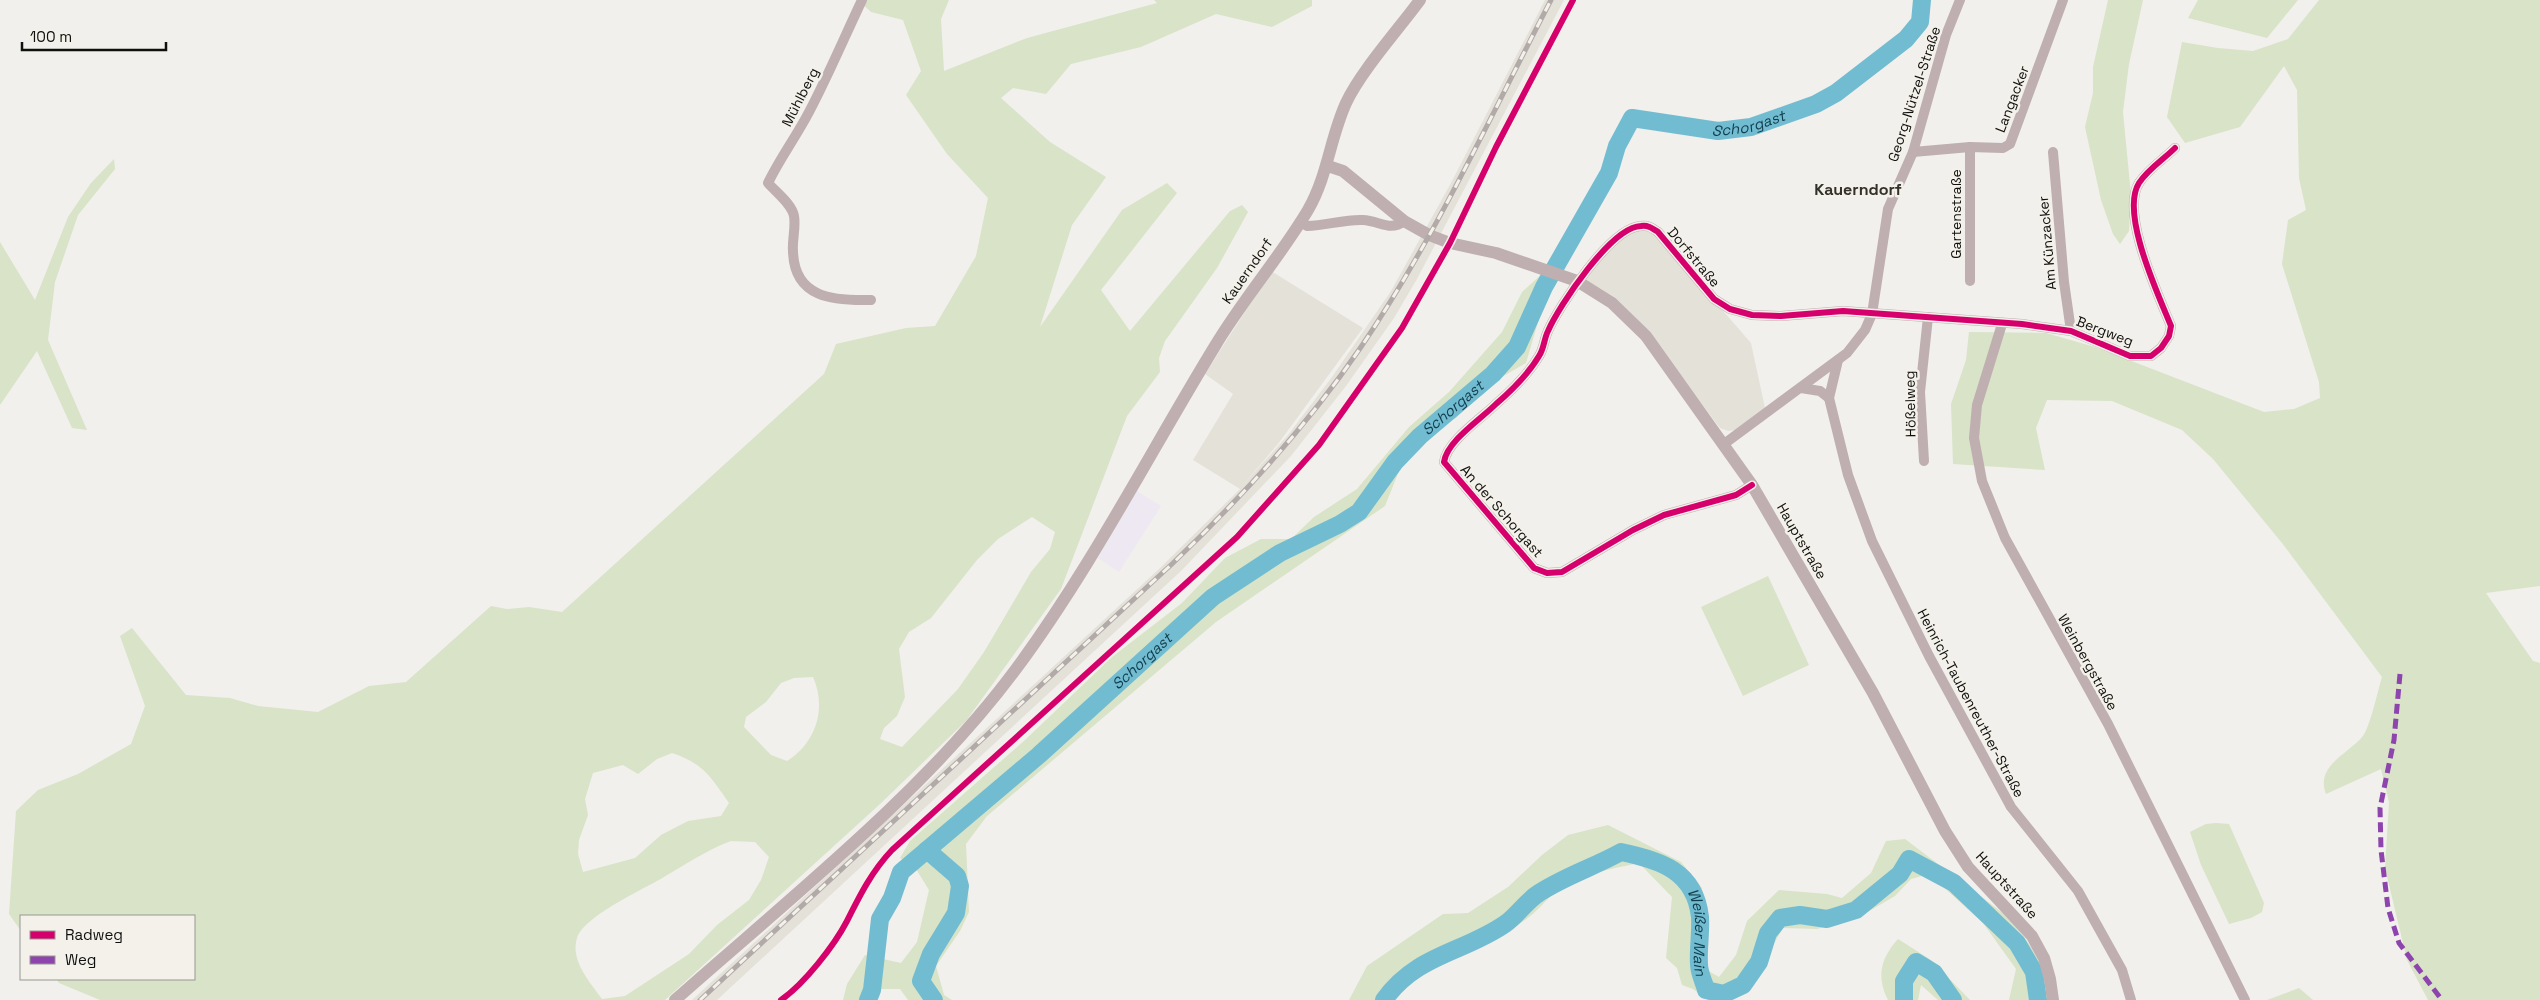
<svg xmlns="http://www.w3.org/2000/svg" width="2540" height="1000" font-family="'Space Grotesk',sans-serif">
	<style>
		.commercial { fill: #eee8f2 }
		.built { fill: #e4e1d9 }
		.green { fill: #d8e3c8; fill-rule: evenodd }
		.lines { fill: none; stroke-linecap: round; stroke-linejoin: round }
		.river { stroke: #72bcd2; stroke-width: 18 }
		.minor { stroke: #bfafb0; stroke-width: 10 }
		.major { stroke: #bfafb0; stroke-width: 12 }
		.rail-casing { stroke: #b2aaa8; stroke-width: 5 }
		.rail { stroke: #f3f1ea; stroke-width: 3; stroke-dasharray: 9; stroke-linecap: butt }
		.quiet { stroke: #8e44ad; stroke-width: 5; stroke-dasharray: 10 5; stroke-linecap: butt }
		.cycleway-casing { stroke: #f3f1ea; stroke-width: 9 }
		.cycleway { stroke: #d6006c; stroke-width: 6 }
		.labels { text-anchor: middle; stroke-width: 5; stroke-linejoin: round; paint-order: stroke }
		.street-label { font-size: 14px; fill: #0f0f0d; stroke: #f3f1ea }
		.water-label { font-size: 15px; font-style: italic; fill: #113e4d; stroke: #f3f1ea }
		.quarter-label { font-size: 16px; font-weight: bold; fill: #33312c; stroke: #f3f1ea }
	</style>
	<rect width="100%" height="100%" fill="#f1f0ec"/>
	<polygon class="commercial" points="1137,491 1161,506 1119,572 1098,558"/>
	<g class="built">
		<polygon points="1545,0 1564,0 1417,279 1394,318 1346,386 1291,456 1181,571 717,1000 692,1000 1159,569 1240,489 1193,460 1233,394 1205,374 1271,271 1363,328 1278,444 1242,486 1288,435 1332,377 1391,291 1451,183"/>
		<polygon points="1644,229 1655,233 1751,343 1765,408 1736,430 1728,431 1720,428 1652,338 1582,279 1618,240 1635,230"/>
	</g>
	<g class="green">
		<path d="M858,0H949L941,19L944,71L1027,38L1157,3L1154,0H1312V6L1272,27L1216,14L1141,47L1071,64L1046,94L1013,88L1001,98L1050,142L1106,177L1072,225L1040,327L1122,210L1167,183L1177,193L1101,290L1130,331L1230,211L1242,205L1248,212L1217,268L1165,341L1159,358L1160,372L1127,416L1061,589L966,721L880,804L665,1000H100L59,983L56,979H194V916H21V931L9,914L16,811L38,790L78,774L131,744L145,706L120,636L132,628L186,695L230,698L258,706L318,712L369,686L406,682L491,606L507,609L529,607L562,612L824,374L836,344L906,328L935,326L976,256L988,198L947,154L906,95L921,71L903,20L871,12ZM1032,517L1055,532L1050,549L1031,572L984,652L958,689L902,747L880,739L884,728L897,716L905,697L899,649L909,632L931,618L977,560L998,539ZM813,677C827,708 816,743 787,761L771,755L744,727L746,717L766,702L781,683L794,678ZM672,753C704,764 710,776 729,803L721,816L688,821L661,835L635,858L583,872L578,854L579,840L588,815L585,799L593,773L623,765L638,774L657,759ZM731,841L755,842L769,857L761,880L749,900L717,925L689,954L625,996L602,999C590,982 570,961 577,938C584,916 644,889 664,877C686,864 707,850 731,841Z"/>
		<polygon points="2108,0 2143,0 2129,64 2123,112 2131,195 2129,231 2120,244 2113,234 2101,200 2085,127 2093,93 2093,67"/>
		<polygon points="2198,0 2298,0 2267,38 2188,18"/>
		<path d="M2319,0H2540V586L2486,593L2533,661L2540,663V1000H2428L2407,960L2385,868L2389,802L2381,769L2326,794C2315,766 2348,754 2363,736C2370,727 2378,690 2382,677L2282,543L2213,459L2182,430L2112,401L2047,400L2036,428L2045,470L1953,464L1951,404L1966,360L1969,332L2046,333L2095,347L2264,412L2294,409L2320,398L2319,382L2282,264L2288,220L2306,210L2299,178L2297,90L2284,66L2240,127L2185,143L2167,117L2182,42L2218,48L2253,51L2288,39Z"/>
		<polygon points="114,159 115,169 78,215 55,282 48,340 87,430 72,428 37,351 0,405 0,242 35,300 68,217 91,183"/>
		<polygon points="1545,271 1559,276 1548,288 1526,363 1488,385 1456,418 1438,427 1403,461 1385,506 1216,622 987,816 966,844 969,912 960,931 936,966 944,995 952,1000 908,1000 900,989 880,989 876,1000 843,1000 847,984 865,955 901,963 917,942 929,890 916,869 900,858 910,841 1025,740 1112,657 1182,603 1225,558 1261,539 1291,539 1314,517 1357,489 1409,427 1449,392 1502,332 1522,292"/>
		<polygon points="1768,576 1809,665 1743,696 1701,607"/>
		<polygon points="2216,823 2229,824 2264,903 2262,912 2251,918 2229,924 2201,865 2190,832 2206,824"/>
		<path d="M1608,825L1681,862L1702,888L1705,969L1719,977L1736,955L1747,921L1779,890L1827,894L1842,898L1871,873L1886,841L1905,839L2012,920L2042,962L2053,1000H2009L2016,969L1983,923L1929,874L1911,879L1895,896L1859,917L1817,929L1783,928L1748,988L1726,1000H1708L1693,989L1682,985L1677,968L1666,958L1672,897L1639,863C1614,868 1585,874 1563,887C1550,894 1541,908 1529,917C1493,946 1418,967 1394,1000H1349L1367,966L1443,914L1468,913L1508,887L1542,855L1568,835Z"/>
		<path d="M1898,939L1931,960L1970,1000H1938L1921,985L1918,1000H1888C1876,976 1881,958 1898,939Z"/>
		<polygon points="2299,988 2313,1000 2267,1000"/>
	</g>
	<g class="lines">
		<g class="river">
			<polyline points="927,850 957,876 960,886 956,913 931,954 921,981 934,1000"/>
			<path id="s1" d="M868,1000L872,990L880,919L892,898L901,872L1039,755L1213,597L1280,553L1340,524L1359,512L1395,462L1420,436L1493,374L1517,347L1544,287L1609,173L1617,146L1632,118L1718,131L1751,127L1816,104L1836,93L1906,39L1920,22L1922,0"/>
			<path id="s2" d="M1384,1000C1417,954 1463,953 1505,924C1518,915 1526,901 1539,893C1565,876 1594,867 1621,852C1660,860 1695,871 1700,917C1701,933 1698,949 1699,964C1699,973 1704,982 1706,990L1724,994L1743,985L1759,962L1768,933L1780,918L1800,915L1827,919L1856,910L1900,874L1909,859L1954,883L2017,943L2034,972L2038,1000"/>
			<polyline points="1904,1000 1904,981 1916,962 1934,973 1953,1000"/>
		</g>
		<g class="minor">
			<path d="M862,0C844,38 828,76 809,112C796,137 780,158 768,183C776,192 792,204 794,216C796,227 792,240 793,251C794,298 833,301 871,300"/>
			<polyline points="1970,147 1970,281"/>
			<polyline points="1913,152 1970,147 2003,148 2010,144 2063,0"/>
			<polyline points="2053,152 2064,282 2071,331"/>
			<path d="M1300,222L1307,226C1326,226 1344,219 1363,220C1380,221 1390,232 1404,221"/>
			<polyline points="2002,324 1977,405 1974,438 1982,481 2005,538 2108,724 2245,1000"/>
			<polyline points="1838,360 1829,398 1848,475 1872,541 1929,656 2011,807 2078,891 2122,970 2131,1000"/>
			<polyline points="1801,388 1820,391 1829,398"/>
			<polyline points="1724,444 1847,353 1865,330 1872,314 1888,209 1913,152 1946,35 1960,0"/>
			<polyline points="1924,461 1920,392 1928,317"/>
			<path d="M1752,485L1736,495L1664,515L1633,530L1562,572L1547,573L1534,568L1444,462C1447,441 1481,419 1496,404C1511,391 1529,373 1539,356C1544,349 1544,339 1548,331C1559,306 1611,227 1641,226C1648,225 1652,228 1658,232L1714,299L1730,309L1752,315L1781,316L1843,311L2022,324L2071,331L2130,356H2151L2161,348L2169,336L2171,326C2158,294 2120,213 2139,183C2148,169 2164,159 2175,148"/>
		</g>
		<g class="major">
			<polyline points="1328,166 1343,171 1404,221 1429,235 1450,243 1496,253 1577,281 1612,303 1646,336 1752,485 1873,693 1945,831 1968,867 2032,936 2044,958 2050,979 2053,1000"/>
			<path d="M675,1000C790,898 925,792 1016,669C1091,568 1149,454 1215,346C1243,299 1280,257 1308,210C1328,175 1330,138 1346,103C1361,71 1398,30 1420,0"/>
		</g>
		<g class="rail-casing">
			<path id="rail" d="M700,1000L1173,563C1242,497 1307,426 1361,347C1435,238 1490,117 1551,0"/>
		</g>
		<use href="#rail" class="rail"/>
		<polyline class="quiet" points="2400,674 2394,740 2380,808 2381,850 2388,908 2399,943 2442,1000"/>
		<g class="cycleway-casing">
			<g id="cycleway">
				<path d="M1752,485L1736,495L1664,515L1633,530L1562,572L1547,573L1534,568L1444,462C1447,441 1481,419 1496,404C1511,391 1529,373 1539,356C1544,349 1544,339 1548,331C1559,306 1611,227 1641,226C1648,225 1652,228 1658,232L1714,299L1730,309L1752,315L1781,316L1843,311L2022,324L2071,331L2130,356H2151L2161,348L2169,336L2171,326C2158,294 2120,213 2139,183C2148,169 2164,159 2175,148"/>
				<path d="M781,1000C804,984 834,946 847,921C860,895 872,871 892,850L1237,537L1319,445L1402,328L1450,243L1496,147L1573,0"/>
			</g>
		</g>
		<use href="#cycleway" class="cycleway"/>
	</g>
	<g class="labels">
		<g class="street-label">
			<text transform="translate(1914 94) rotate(-72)" y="5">Georg-Nützel-Straße</text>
			<text transform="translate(800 97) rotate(-63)" y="5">Mühlberg</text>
			<text transform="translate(2012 99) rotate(-69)" y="5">Langacker</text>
			<text transform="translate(1956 214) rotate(-90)" y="5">Gartenstraße</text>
			<text transform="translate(2047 243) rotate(-95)" y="5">Am Künzacker</text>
			<text transform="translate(1694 257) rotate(50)" y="5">Dorfstraße</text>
			<text transform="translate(1247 271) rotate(-55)" y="5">Kauerndorf</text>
			<text transform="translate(2105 331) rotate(21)" y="5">Bergweg</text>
			<text transform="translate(1910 404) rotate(-91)" y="5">Hößelweg</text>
			<text transform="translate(1502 511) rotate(49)" y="5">An der Schorgast</text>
			<text transform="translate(1802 541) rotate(60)" y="5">Hauptstraße</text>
			<text transform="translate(2088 662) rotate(61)" y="5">Weinbergstraße</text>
			<text transform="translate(1971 703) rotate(62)" y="5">Heinrich-Taubenreuther-Straße</text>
			<text transform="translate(2007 885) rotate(48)" y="5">Hauptstraße</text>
		</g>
		<g class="water-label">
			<text dy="5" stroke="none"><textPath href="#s1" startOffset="1324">Schorgast</textPath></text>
			<text dy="5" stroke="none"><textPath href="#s1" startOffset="860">Schorgast</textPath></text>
			<text dy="5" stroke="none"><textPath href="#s1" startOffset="454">Schorgast</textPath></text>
			<text dy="5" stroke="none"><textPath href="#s2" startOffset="409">Weißer Main</textPath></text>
		</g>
		<g class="quarter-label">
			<text x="1858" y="195">Kauerndorf</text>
		</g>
	</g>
	<rect x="20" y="915" width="175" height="65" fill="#f3f1ea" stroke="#989792"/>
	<rect x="30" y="931" width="25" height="8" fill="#d6006c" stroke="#989792"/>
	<text x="65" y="940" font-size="15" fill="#0f0f0d">Radweg</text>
	<rect x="30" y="956" width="25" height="8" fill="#8e44ad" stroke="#989792"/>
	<text x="65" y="965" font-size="15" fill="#0f0f0d">Weg</text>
	<path d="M22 42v8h144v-8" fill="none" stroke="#0f0f0d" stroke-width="2.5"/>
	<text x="30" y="42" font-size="15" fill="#0f0f0d" stroke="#f3f1ea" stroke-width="4" paint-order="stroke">100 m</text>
</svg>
